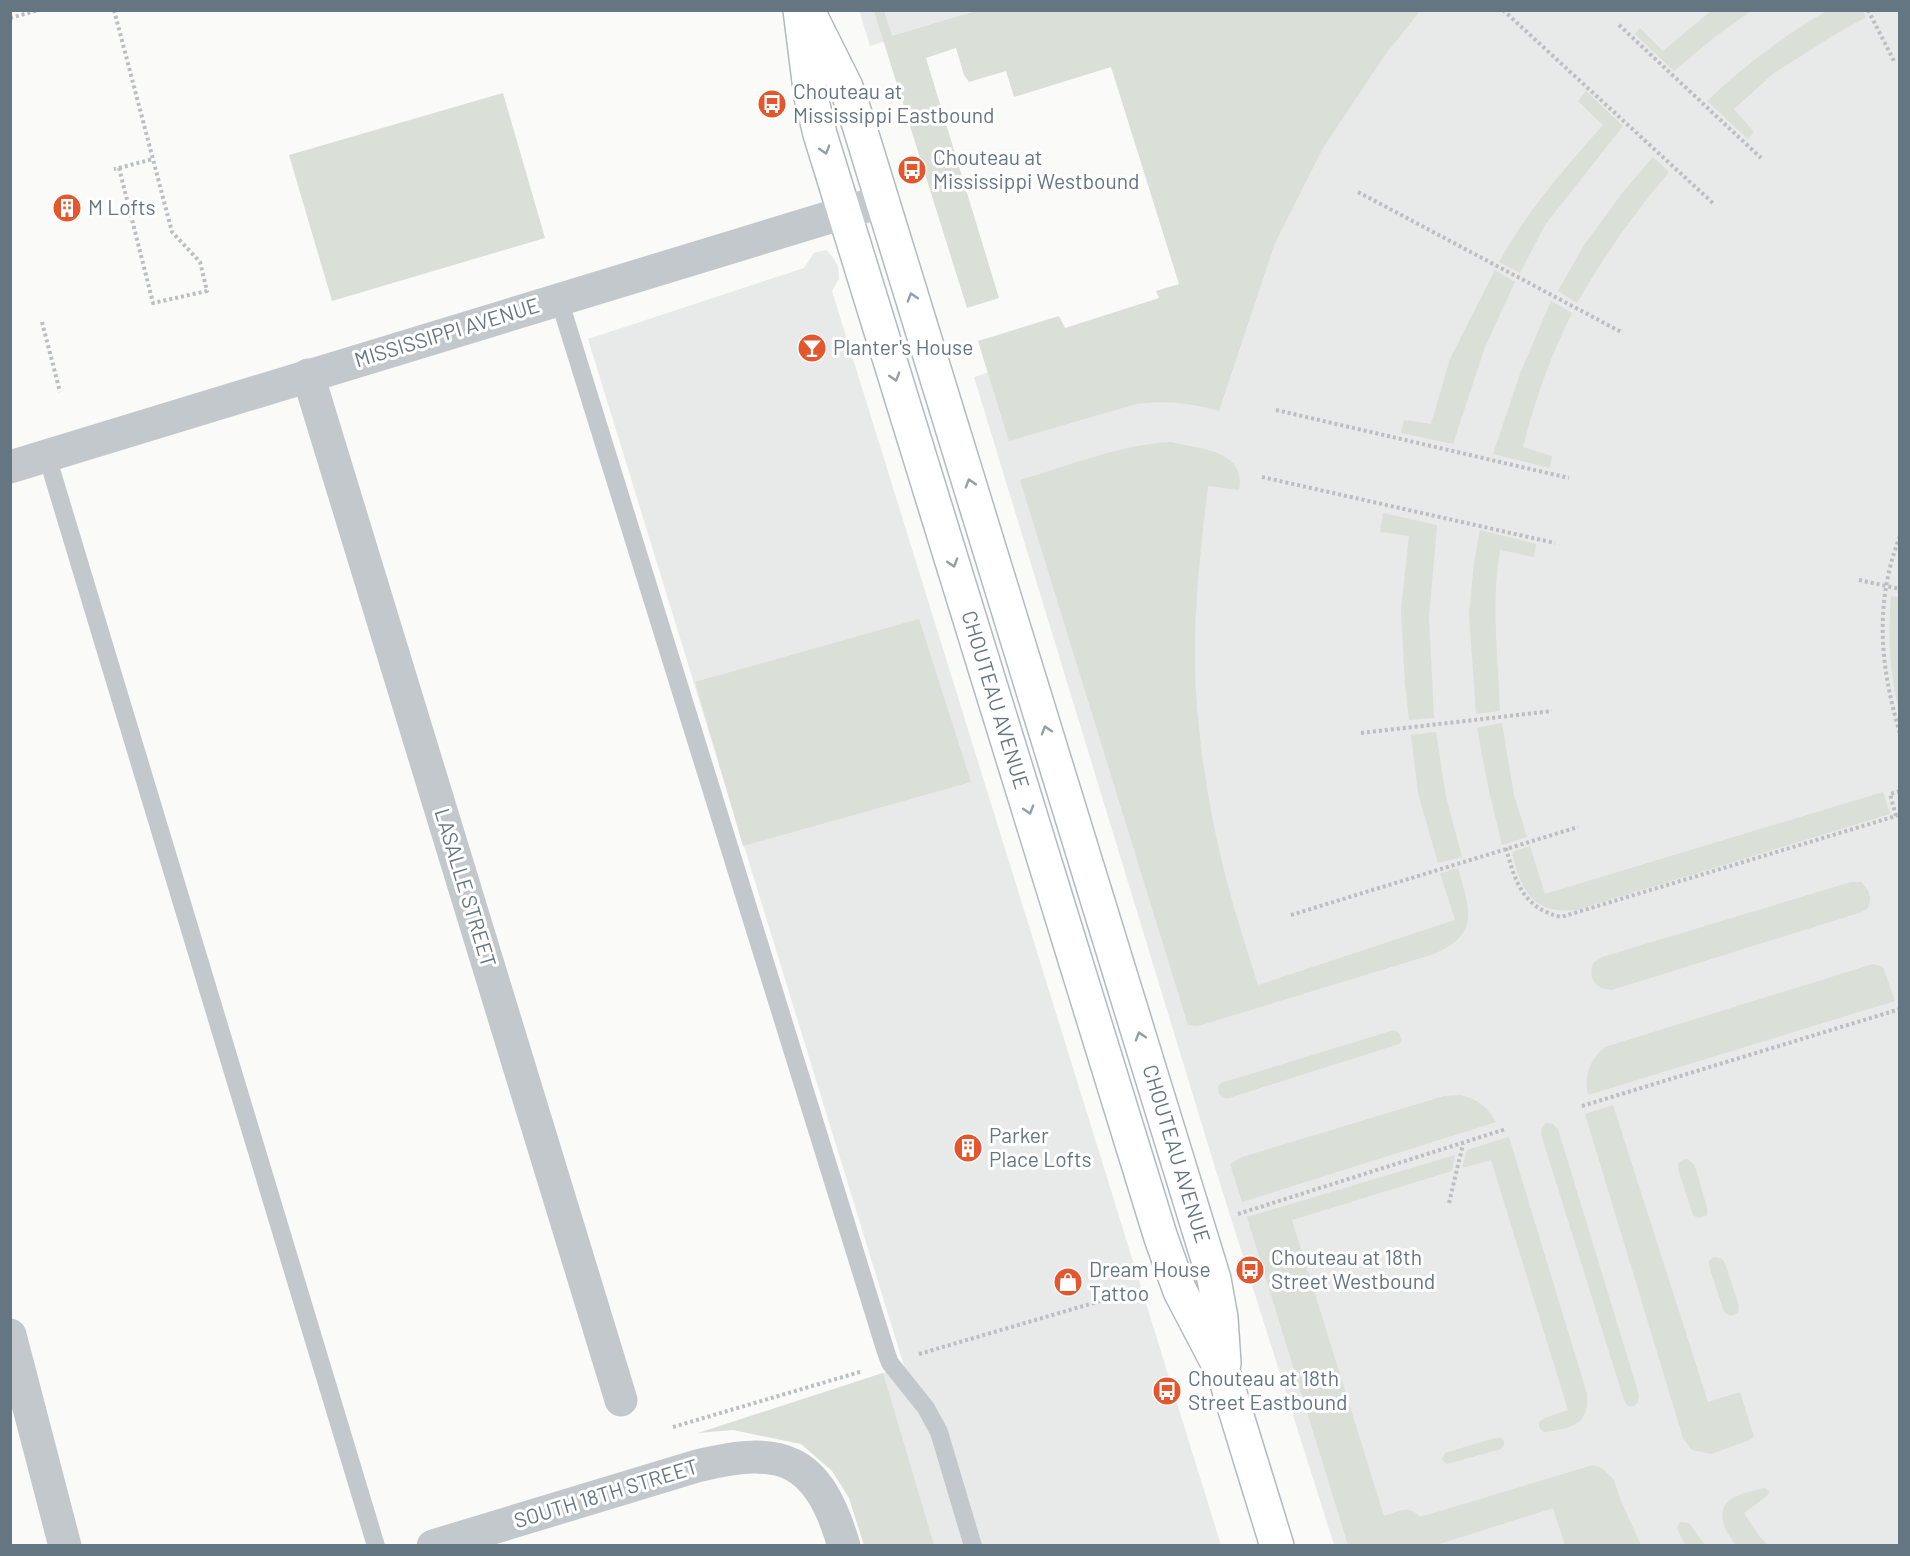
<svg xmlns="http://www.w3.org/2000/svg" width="1910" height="1556" font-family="Barlow,sans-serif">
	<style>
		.built { fill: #e8e9e9 }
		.green { fill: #dadfd7 }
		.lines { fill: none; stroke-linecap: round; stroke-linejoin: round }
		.secondary-casing { stroke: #b3babf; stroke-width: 36 }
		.path { stroke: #bbbfc2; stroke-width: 4; stroke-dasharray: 3 3; stroke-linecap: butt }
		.lane { stroke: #c3c8cc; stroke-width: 18 }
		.street { stroke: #c3c8cc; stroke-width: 33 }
		.secondary { stroke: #fff; stroke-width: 33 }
		.oneway { stroke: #939fa8 }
		.labels { text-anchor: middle; stroke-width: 6; stroke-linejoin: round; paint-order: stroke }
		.poi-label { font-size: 21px; fill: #657683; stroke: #fff; text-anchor: start }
		.street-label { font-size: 21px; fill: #657683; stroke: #fff }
	</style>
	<rect width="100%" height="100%" fill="#fafaf8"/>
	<g class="built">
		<polygon points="859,10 982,11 870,46"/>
		<polygon points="1115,11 1899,11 1899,1545 1334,1545 1217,1174 974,377 1203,303"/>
		<polygon points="826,250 832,256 838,266 839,279 832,291 1221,1545 864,1545 817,1395 904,1366 588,339 804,268 814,253"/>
	</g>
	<g class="green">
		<path d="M976,11H1420L1385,55L1323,148L1275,243L1219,411C1191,403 1165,400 1136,404L1009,441L978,341L1059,316L1065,328L1159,298L1156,291L1179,284L1111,67L1014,97L1006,71L969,82L964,75L956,48L926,58L999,298L967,308L874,11H884L892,36Z"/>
		<polygon points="1711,11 1751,11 1716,36 1674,71 1635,34 1640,28 1663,51"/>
		<path d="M1827,11H1863L1866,17L1834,35L1774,73L1734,109L1754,132L1748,139L1707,101C1743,67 1784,35 1827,11Z"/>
		<path d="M1586,91L1623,126L1545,225L1520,273L1499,262C1527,211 1565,168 1603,125L1578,101Z"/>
		<polygon points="503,93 545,238 332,301 289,155"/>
		<path d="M1653,157L1669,172C1634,213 1604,256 1577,303L1558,291L1584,245L1623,192Z"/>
		<polygon points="1495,270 1515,282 1485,347 1453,444 1401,433 1404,420 1431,424 1450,359"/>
		<path d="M1551,301L1572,313C1550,357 1535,400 1523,447L1552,456L1550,468L1493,454L1521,371Z"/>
		<path d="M1171,442C1199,449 1247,450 1239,490L1208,486C1199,562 1190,641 1198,718C1202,762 1209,806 1219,849C1229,895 1244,940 1258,985L1455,920L1440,873L1458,868C1470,911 1481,935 1431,955L1198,1026L1188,1025L1020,480C1068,466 1122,444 1171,442Z"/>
		<polygon points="1383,513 1437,525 1429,617 1434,718 1409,720 1405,685 1401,610 1409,536 1380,532"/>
		<path d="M1480,530L1536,544L1534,557L1500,550C1491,602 1498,658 1500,711L1476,714L1469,614L1474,563Z"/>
		<path d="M1891,596L1899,597V711C1889,669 1888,639 1891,596Z"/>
		<polygon points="919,619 971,782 743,846 695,682"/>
		<polygon points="1502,723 1514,795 1527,837 1502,845 1488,786 1477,728"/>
		<polygon points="1436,732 1446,797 1462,857 1438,863 1418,793 1411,735"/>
		<path d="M1883,792L1890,814L1576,910C1532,914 1521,891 1512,852L1530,846L1545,894Z"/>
		<path d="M1851,882H1861C1870,891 1872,897 1868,908L1862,912L1612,990C1595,989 1588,979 1593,963L1602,957Z"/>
		<path d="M1873,964L1883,967L1895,1001L1588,1095C1584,1075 1589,1061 1605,1047Z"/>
		<polygon points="1394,1030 1399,1033 1402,1040 1399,1044 1229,1098 1223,1098 1219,1094 1218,1087 1221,1083"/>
		<path d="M1461,1095C1479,1100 1487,1107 1496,1122L1242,1202L1230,1164L1242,1157L1444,1096Z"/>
		<polygon points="1613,1105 1708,1402 1740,1392 1754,1437 1750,1440 1711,1454 1692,1450 1683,1438 1585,1114"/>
		<polygon points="1546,1123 1553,1124 1558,1129 1639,1395 1638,1402 1634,1406 1628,1406 1624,1400 1541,1134 1542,1127"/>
		<path d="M1509,1137L1587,1394C1588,1416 1583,1423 1562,1429C1555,1430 1550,1432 1543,1432L1539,1427V1422L1545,1418L1568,1410L1491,1160L1462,1168L1467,1150Z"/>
		<path d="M1455,1155L1452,1171L1292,1220L1384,1516C1398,1512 1408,1503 1420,1517L1593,1465L1602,1468L1614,1480L1621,1501L1641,1545H1565L1553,1508L1436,1545H1348L1247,1217Z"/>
		<path d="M1688,1159L1695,1166L1707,1208V1215C1701,1218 1698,1219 1693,1215L1678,1169V1164L1683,1160Z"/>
		<path d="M1714,1257L1722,1259L1725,1263L1739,1306L1738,1313C1732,1316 1729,1316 1724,1312L1709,1266V1261Z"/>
		<polygon points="883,1373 934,1545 864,1545 849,1498 832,1471 801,1444 733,1430 698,1433"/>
		<polygon points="1495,1438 1501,1438 1504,1441 1504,1446 1501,1449 1447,1464 1442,1460 1445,1453"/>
		<path d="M1765,1488L1769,1491L1768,1495L1744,1513L1759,1536L1768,1545H1736C1724,1531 1712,1506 1737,1496C1746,1492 1756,1490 1765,1488Z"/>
		<polygon points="1680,1522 1689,1523 1705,1545 1685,1545 1677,1528"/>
	</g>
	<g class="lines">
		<g class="secondary-casing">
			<g id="secondary">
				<polyline points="800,10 811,97 820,134 1161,1238 1180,1291 1225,1377 1277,1546"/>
				<polyline points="809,13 846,87 859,125 1214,1279 1221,1318 1224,1363"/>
			</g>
		</g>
		<g class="path">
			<polyline points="114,10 172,232 200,262 207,291 153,303 119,168 114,169"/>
			<polyline points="1503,10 1715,205"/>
			<polyline points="1868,10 1894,61"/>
			<polyline points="10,18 39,10"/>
			<polyline points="1619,25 1761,158"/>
			<polyline points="119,168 153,159"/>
			<polyline points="1358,192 1623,333"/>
			<polyline points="42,322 60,392"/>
			<polyline points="1276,410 1569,478"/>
			<polyline points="1262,477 1555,543"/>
			<path d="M1900,536C1874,603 1880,666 1900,734"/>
			<polyline points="1859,580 1900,589"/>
			<polyline points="1361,733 1552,711"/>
			<path d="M1506,848C1515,882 1523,908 1561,917L1896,816L1890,794L1900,791"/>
			<polyline points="1291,915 1578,827"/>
			<polyline points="1582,1106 1900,1009"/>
			<polyline points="1449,1203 1463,1144"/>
			<polyline points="1238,1214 1506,1129"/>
			<polyline points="919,1354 1131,1292"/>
			<polyline points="673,1427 863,1371"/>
		</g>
		<g class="lane">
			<polyline points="559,299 886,1352 890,1363 926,1408 939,1432 973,1546"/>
			<polyline points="47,456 376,1546"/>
		</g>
		<g class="street">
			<polyline points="308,375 621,1400"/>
			<polyline points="10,467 883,201"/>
			<polyline points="10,1335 65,1546"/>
			<path d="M433,1546L697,1466C782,1445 818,1457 844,1546"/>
		</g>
		<use href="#secondary" class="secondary"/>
	</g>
	<defs><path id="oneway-chevron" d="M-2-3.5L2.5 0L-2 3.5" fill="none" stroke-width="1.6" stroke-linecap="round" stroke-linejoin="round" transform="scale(1.5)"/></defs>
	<g class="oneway">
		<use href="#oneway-chevron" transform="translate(825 150) rotate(73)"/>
		<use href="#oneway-chevron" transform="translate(912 297) rotate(-107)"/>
		<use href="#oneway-chevron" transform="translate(895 377) rotate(73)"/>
		<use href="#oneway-chevron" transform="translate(970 483) rotate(-107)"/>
		<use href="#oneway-chevron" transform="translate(953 563) rotate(73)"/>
		<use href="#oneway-chevron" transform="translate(1046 730) rotate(-107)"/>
		<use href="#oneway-chevron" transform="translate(1029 810) rotate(73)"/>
		<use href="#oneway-chevron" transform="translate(1140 1036) rotate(-107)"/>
	</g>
	<defs>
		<g id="bus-disc" transform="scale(1.5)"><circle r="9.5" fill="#e4572e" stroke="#fff"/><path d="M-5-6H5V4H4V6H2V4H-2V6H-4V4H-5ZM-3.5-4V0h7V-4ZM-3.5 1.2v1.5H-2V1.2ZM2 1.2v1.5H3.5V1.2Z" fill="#fff"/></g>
		<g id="building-disc" transform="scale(1.5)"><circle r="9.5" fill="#e4572e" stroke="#fff"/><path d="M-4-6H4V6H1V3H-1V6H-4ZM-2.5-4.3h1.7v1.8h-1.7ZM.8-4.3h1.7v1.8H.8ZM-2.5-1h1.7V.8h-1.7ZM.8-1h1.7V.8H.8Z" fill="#fff"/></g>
		<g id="bar-disc" transform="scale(1.5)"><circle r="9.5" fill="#e4572e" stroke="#fff"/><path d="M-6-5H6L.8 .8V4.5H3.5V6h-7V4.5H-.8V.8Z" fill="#fff"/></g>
		<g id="shop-disc" transform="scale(1.5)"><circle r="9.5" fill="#e4572e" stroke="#fff"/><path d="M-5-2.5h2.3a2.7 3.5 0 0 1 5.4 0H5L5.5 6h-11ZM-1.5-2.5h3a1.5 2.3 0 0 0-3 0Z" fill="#fff"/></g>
	</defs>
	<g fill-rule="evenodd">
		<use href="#bus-disc" x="772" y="104"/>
		<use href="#bus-disc" x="912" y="170"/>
		<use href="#building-disc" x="67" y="208"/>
		<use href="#bar-disc" x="812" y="348"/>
		<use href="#building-disc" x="968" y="1148"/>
		<use href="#bus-disc" x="1250" y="1270"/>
		<use href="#shop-disc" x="1068" y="1282"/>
		<use href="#bus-disc" x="1167" y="1391"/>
	</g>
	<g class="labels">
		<g class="poi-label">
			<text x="793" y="99">Chouteau at<tspan x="793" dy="24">Mississippi Eastbound</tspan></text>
			<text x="933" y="165">Chouteau at<tspan x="933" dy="24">Mississippi Westbound</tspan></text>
			<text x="88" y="215">M Lofts</text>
			<text x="833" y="355">Planter's House</text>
			<text x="989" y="1143">Parker<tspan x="989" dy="24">Place Lofts</tspan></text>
			<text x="1271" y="1265">Chouteau at 18th<tspan x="1271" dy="24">Street Westbound</tspan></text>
			<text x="1089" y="1277">Dream House<tspan x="1089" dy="24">Tattoo</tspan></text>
			<text x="1188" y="1386">Chouteau at 18th<tspan x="1188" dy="24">Street Eastbound</tspan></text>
		</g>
		<g class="street-label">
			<text transform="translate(447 333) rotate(-17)" y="7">MISSISSIPPI AVENUE</text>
			<text transform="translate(995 700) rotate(73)" y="7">CHOUTEAU AVENUE</text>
			<text transform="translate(465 888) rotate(73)" y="7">LASALLE STREET</text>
			<text transform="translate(1176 1154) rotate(73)" y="7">CHOUTEAU AVENUE</text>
			<text transform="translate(606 1494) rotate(-17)" y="7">SOUTH 18TH STREET</text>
		</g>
	</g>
	<rect width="1910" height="1556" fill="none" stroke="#657683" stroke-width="24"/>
</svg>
